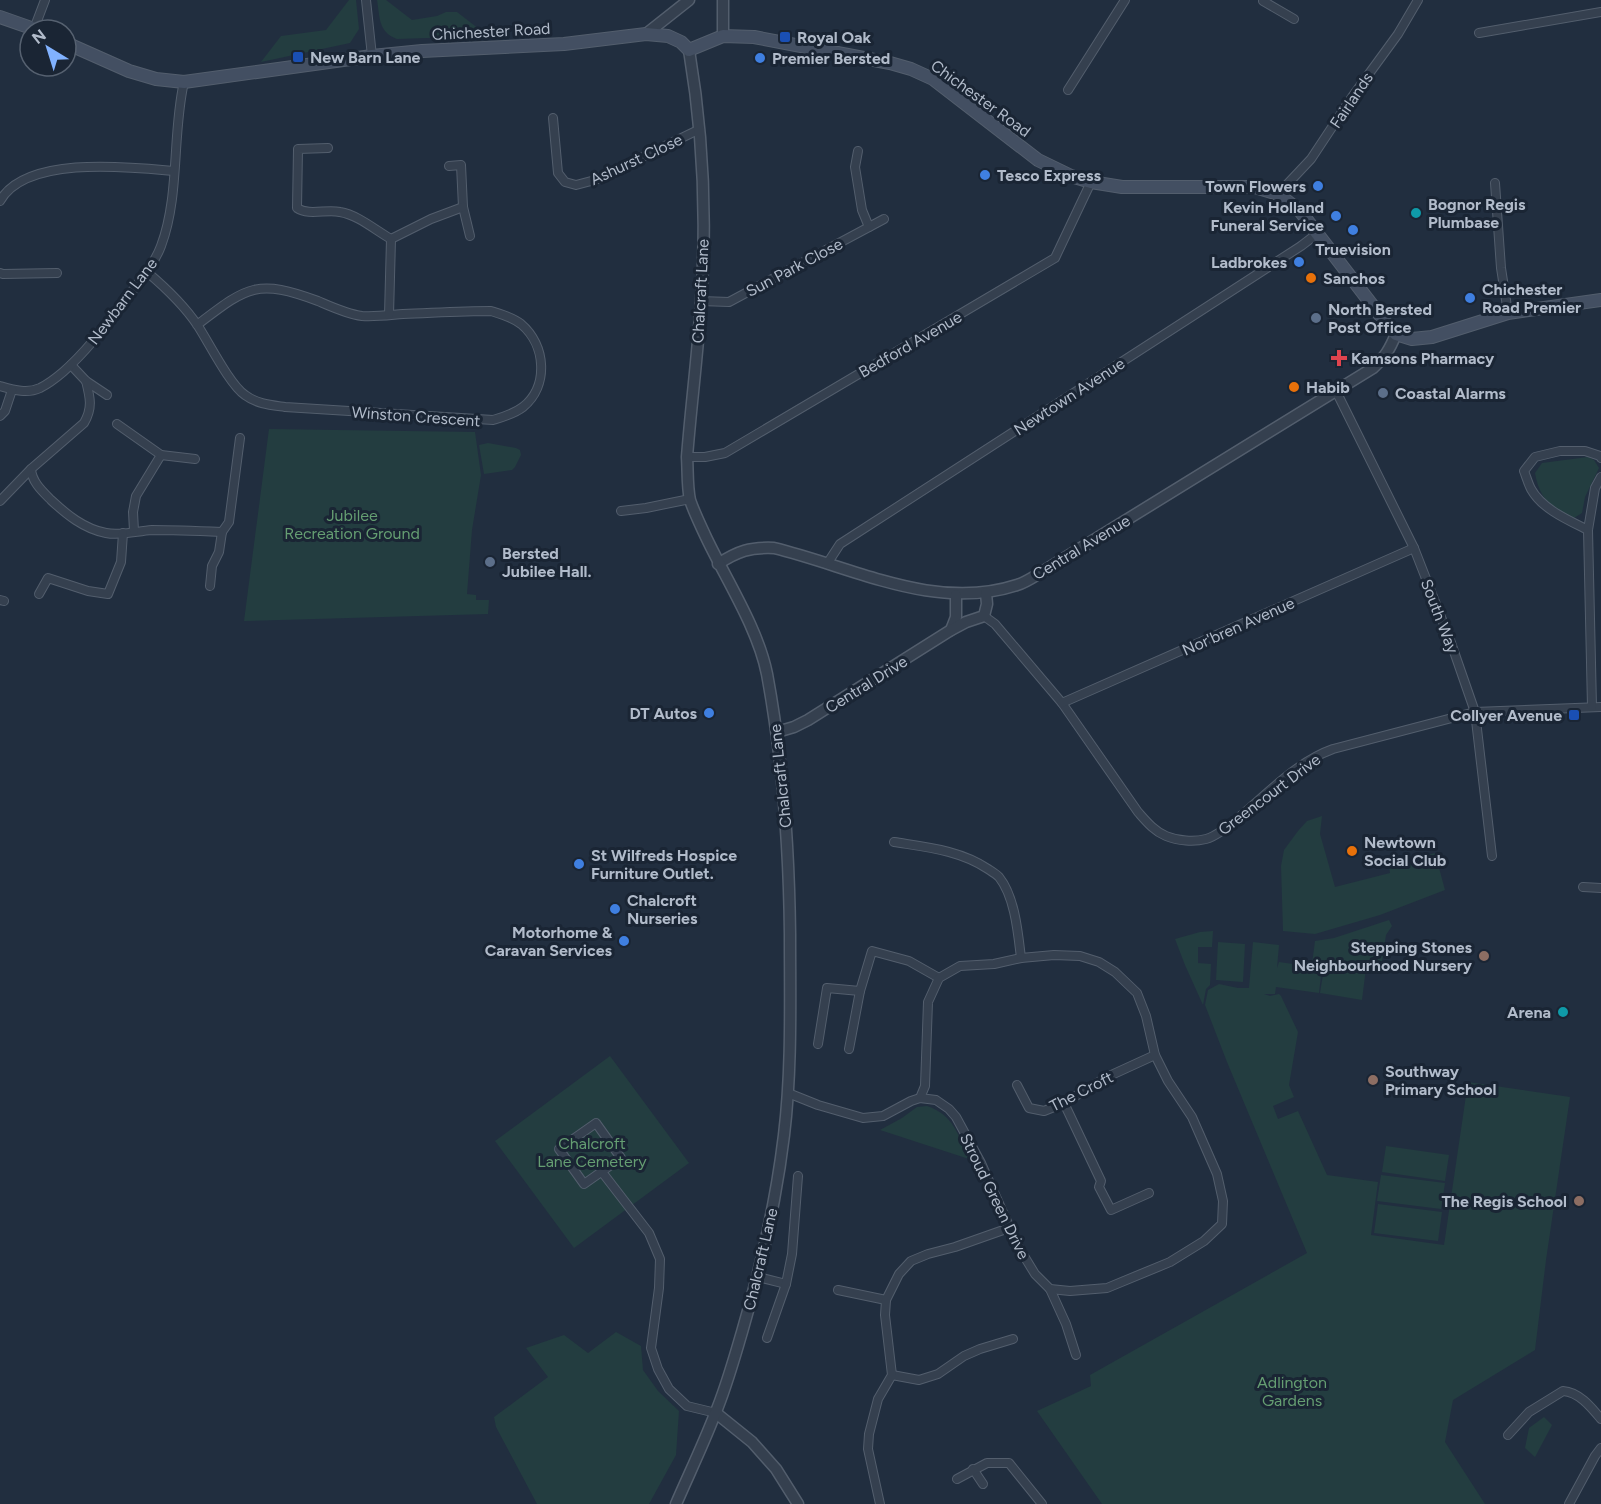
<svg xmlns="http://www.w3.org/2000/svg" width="1601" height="1504" font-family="Figtree,sans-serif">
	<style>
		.green { fill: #233d40 }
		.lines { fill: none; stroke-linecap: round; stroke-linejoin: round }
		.minor-casing { stroke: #535e6d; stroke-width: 10 }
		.tertiary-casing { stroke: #535e6d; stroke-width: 13 }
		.secondary-casing { stroke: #535e6d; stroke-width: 14 }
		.minor { stroke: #35404f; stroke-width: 8 }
		.tertiary { stroke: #35404f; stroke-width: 10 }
		.secondary { stroke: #434f62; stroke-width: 12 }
		.transit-dot { fill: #1a4fb4; stroke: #1a2534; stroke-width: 2 }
		.shop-dot { fill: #3f7fe0; stroke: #1a2534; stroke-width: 2 }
		.culture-dot { fill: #0f9aa8; stroke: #1a2534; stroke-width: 2 }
		.food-dot { fill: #e8710a; stroke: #1a2534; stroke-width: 2 }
		.service-dot { fill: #5c6f8a; stroke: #1a2534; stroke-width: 2 }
		.health-dot { fill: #e0444e; stroke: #1a2534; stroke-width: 2 }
		.education-dot { fill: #8d6e63; stroke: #1a2534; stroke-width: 2 }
		.labels { text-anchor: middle; stroke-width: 6; stroke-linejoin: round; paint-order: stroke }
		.street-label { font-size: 16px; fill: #b1bbca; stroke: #1a2534 }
		.poi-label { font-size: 16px; font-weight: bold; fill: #b1bbca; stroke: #1a2534; text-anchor: start }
		.park-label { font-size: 16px; fill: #659e72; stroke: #1a2534 }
	</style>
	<rect width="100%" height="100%" fill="#212e3f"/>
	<g class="green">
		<polygon points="349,0 356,0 359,29 350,43 261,62 281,36 326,30"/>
		<path d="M377,0H386L412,20L437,16L446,12H457L488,36L397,39C378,32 380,17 377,0Z"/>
		<polygon points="269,429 475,432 481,475 472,530 467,594 476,595 476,600 489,600 488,614 244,621"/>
		<polygon points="488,443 516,448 520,450 521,455 515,467 512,470 484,474 479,445"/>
		<path d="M1588,457L1594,460L1599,468L1585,497L1582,513L1574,518C1551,510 1539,497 1535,473L1542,463Z"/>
		<polygon points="1322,816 1320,834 1335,887 1390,873 1389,866 1435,853 1445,890 1380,915 1315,934 1283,931 1281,866 1284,850 1298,831 1307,821"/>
		<polygon points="1389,920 1392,926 1386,935 1381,968 1366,968 1362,1000 1320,993 1324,968 1322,967 1319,993 1276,987 1275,994 1264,994 1270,996 1279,994 1281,996 1298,1032 1289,1085 1294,1097 1273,1106 1278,1119 1298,1111 1327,1175 1378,1182 1371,1235 1444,1245 1468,1082 1570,1097 1546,1260 1535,1350 1453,1400 1445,1442 1485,1504 1102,1504 1037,1411 1091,1386 1090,1375 1307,1253 1227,1062 1205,1005 1208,990 1219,984 1238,988 1249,988 1253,942 1279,945 1277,968 1279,962 1321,968 1312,964 1315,941 1334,938"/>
		<polygon points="1213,931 1212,947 1198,947 1198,963 1211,964 1210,985 1206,989 1203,1005 1185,965 1175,939 1200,932"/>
		<polygon points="1218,942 1245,944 1243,982 1216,980"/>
		<polygon points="610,1056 689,1163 574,1248 495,1141"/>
		<path d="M927,1106C954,1115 958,1135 969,1159L880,1130L902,1118L917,1107Z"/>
		<polygon points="1386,1146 1449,1155 1445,1181 1382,1172"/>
		<polygon points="1381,1175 1445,1183 1441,1209 1377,1201"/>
		<polygon points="1378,1204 1442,1212 1438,1241 1374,1233"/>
		<polygon points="616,1332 641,1346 643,1370 658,1391 679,1411 676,1455 649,1504 537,1504 496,1427 494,1417 548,1377 526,1348 564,1335 588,1353"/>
		<polygon points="1544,1417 1552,1425 1535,1457 1525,1448 1529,1428"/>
	</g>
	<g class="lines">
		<g class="minor-casing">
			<g id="minor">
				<polyline points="366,0 372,56"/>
				<polyline points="1263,1 1294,19"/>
				<polyline points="34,29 45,0"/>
				<polyline points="1479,33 1601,12"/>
				<polyline points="1068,90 1125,0"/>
				<polyline points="553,118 558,173 565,182 576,185 595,180 700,129"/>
				<path d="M328,148L298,149L297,208C309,216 326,209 340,212C358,215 375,230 391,239"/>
				<polyline points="858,151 855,167 862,210 869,227"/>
				<polyline points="449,166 461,165 463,207 470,236"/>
				<polyline points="1495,183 1501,268 1508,313"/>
				<polyline points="1278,194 1311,159 1352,97 1398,34 1418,0"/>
				<path d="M0,201C26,155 130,167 174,171"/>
				<path d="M147,272C166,288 184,305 198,326C209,343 230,385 245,395C257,404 271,405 285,407L493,420C503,417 514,414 523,407C549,386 546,345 521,324C512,317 501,314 491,311C461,311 432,313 403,314C390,315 375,317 362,316C347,314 332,307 318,301C256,278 247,287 197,325"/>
				<polyline points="0,273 3,274 57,273"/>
				<polyline points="701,301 729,302 884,219"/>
				<polyline points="389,315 391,239 431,219 463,207"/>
				<polyline points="71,365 86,381 107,395"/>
				<path d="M86,381C90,397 93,408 84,423L31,469C32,482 42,491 51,500C66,514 84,529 106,533C121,536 137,531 152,530C176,530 199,531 222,532"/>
				<path d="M0,386C14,390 27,394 40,388C48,384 56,378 63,372C87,351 106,325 126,299C138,283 154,265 161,246C180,196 172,133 184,82"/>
				<polyline points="1336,391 1414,548 1450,640 1475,712 1492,856"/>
				<polyline points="0,416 5,411 12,390"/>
				<polyline points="117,424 161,455 136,496 133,512 134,531"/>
				<polyline points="161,455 195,459"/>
				<polyline points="687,457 705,457 725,453 1055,258 1091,182"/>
				<polyline points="0,501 31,469"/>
				<polyline points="621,511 646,508 690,499"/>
				<path d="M1588,530C1568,520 1542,509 1531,489C1528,483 1526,476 1524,471L1535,457L1560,451H1585L1600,456L1601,458"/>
				<polyline points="827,564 840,544 1301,246 1318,233"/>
				<polyline points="210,586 212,566 219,552 222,532 229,522 240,438"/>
				<polyline points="39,594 48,578 88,591 108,594 121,562 123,533"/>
				<polyline points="0,600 4,601"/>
				<path d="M984,616L995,624L1062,703L1138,812C1146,821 1154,831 1166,836C1178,841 1194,842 1206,839C1218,836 1235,821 1244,813C1271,790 1299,761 1333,749L1475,712L1601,707"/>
				<polyline points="1062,703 1414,548"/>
				<polyline points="1592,707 1588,530 1595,488 1601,477"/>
				<path d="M894,842C925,847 960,850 988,869C991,871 996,874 999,877C1015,897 1018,933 1021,958"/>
				<polyline points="1583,887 1601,888"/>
				<polyline points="818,1044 827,988 860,991"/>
				<polyline points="849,1049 860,991 872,951 909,961 939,978"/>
				<polyline points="1017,1085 1029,1108 1044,1111 1064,1103 1107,1077 1155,1055"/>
				<polyline points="788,1093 818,1105 863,1118 883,1116 911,1101 920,1098 936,1100 949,1109 956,1117 981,1163 1018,1246 1035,1274 1050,1289 1070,1291 1107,1288 1170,1262 1204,1241 1222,1224 1223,1201 1217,1174 1192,1117 1168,1081 1155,1055 1146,1016 1137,993 1115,972 1099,962 1080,956 1054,955 1021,958 994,964 960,966 939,978 928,1002 925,1086 920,1098"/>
				<polyline points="1064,1103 1101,1181 1099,1187 1111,1210 1149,1193"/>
				<polygon points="596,1123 621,1158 584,1184 559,1149"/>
				<polyline points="602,1172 649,1233 660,1259 659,1288 651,1348 658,1369 669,1389 687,1406 716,1413"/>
				<polyline points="758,1277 786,1284"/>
				<polyline points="1050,1289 1066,1324 1076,1355"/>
				<polyline points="838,1290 886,1300"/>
				<polyline points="767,1338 786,1284 792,1254 798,1176"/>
				<polyline points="892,1375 919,1380 938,1374 964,1356 980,1349 1013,1339"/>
				<path d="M1508,1435L1529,1412L1563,1391C1579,1392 1591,1407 1601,1419"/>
				<polyline points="973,1469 983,1484"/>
				<polyline points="957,1479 987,1463 1009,1463 1042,1504"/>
				<polyline points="880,1504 868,1449 869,1434 878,1399 892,1375 885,1315 886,1300 899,1274 911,1261 928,1254 955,1247 1009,1228"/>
				<polyline points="1569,1504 1595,1456 1601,1448"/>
			</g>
		</g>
		<g class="tertiary-casing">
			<g id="tertiary">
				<polyline points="723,0 723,36"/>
				<polyline points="646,34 689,0"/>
				<path d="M718,564C738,551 750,547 774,548C853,567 935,612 1017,585C1027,582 1036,575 1045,570L1373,368C1385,357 1390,349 1396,334"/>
				<polyline points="951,630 956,617 956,595"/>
				<polyline points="777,732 794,727 808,720 951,630 966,622 984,616 987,604 986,593"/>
				<polyline points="716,1413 752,1442 776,1469 798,1504"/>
				<path d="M676,1504C689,1474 703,1445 715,1414C726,1388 734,1359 742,1332C761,1267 776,1202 784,1135C792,1069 790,1001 790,934C789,847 783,760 767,674C758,628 725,578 705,535C700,524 694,512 690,500C687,486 688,471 687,457C691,405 698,353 701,301C707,217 703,133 689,50"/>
			</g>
		</g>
		<g class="secondary-casing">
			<g id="secondary">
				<polyline points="0,17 37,30"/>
				<polyline points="66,43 129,71 156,79 184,82 372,56 422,51 564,44 646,34 668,36 681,42 689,50 723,36 754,37 890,63 911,69 933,79 1038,160 1071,176 1091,182 1122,187 1255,187 1278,194 1300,211 1389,327 1396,334 1412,339 1432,337 1508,313 1601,300"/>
			</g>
		</g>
		<use href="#minor" class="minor"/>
		<use href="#tertiary" class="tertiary"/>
		<use href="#secondary" class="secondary"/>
	</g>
	<g class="transit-dot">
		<rect x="779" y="31" width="12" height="12" rx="3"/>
		<rect x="292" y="51" width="12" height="12" rx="3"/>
		<rect x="1568" y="709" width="12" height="12" rx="3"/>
	</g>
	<g class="shop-dot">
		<circle cx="760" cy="58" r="6"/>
		<circle cx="985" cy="175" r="6"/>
		<circle cx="1318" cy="186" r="6"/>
		<circle cx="1336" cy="216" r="6"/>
		<circle cx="1353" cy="230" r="6"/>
		<circle cx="1299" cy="262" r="6"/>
		<circle cx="1470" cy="298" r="6"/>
		<circle cx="709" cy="713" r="6"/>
		<circle cx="579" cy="864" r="6"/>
		<circle cx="615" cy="909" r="6"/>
		<circle cx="624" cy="941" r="6"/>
	</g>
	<g class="culture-dot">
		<circle cx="1416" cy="213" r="6"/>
		<circle cx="1563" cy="1012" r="6"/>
	</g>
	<g class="food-dot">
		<circle cx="1311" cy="278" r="6"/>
		<circle cx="1294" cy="387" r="6"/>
		<circle cx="1352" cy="851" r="6"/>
	</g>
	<g class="service-dot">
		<circle cx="1316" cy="318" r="6"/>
		<circle cx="1383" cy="393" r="6"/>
		<circle cx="490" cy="562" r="6"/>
	</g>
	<path class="health-dot" d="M1336 349h6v6h6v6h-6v6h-6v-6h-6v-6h6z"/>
	<g class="education-dot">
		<circle cx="1484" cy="956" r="6"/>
		<circle cx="1373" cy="1080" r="6"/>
		<circle cx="1579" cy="1201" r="6"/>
	</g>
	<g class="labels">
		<g class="street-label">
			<text transform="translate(491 31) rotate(-3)" y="6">Chichester Road</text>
			<text transform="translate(981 98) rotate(36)" y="6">Chichester Road</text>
			<text transform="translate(1351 100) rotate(-56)" y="6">Fairlands</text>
			<text transform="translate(636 159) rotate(-25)" y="6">Ashurst Close</text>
			<text transform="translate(794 267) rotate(-28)" y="6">Sun Park Close</text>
			<text transform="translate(700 291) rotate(-87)" y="6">Chalcraft Lane</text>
			<text transform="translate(122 301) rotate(-53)" y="6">Newbarn Lane</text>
			<text transform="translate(910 344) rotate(-30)" y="6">Bedford Avenue</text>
			<text transform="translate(1069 396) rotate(-33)" y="6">Newtown Avenue</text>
			<text transform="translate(416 416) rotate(4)" y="6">Winston Crescent</text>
			<text transform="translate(1081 547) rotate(-31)" y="6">Central Avenue</text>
			<text transform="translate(1440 616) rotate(69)" y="6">South Way</text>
			<text transform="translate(1238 626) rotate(-24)" y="6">Nor'bren Avenue</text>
			<text transform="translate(866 684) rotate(-32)" y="6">Central Drive</text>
			<text transform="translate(780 776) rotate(-96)" y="6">Chalcraft Lane</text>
			<text transform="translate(1269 794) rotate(-37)" y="6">Greencourt Drive</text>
			<text transform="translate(1081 1091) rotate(-27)" y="6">The Croft</text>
			<text transform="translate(995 1196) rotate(64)" y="6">Stroud Green Drive</text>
			<text transform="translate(760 1259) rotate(-77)" y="6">Chalcraft Lane</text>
		</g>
		<g class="poi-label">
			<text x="797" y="43">Royal Oak</text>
			<text x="310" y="63">New Barn Lane</text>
			<text x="772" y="64">Premier Bersted</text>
			<text x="997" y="181">Tesco Express</text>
			<text x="1306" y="192" text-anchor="end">Town Flowers</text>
			<text x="1428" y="210">Bognor Regis<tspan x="1428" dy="18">Plumbase</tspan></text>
			<text x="1324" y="213" text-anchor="end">Kevin Holland<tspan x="1324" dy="18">Funeral Service</tspan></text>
			<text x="1353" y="255" text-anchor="middle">Truevision</text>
			<text x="1287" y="268" text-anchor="end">Ladbrokes</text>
			<text x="1323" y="284">Sanchos</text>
			<text x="1482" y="295">Chichester<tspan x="1482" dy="18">Road Premier</tspan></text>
			<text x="1328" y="315">North Bersted<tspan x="1328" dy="18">Post Office</tspan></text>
			<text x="1351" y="364">Kamsons Pharmacy</text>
			<text x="1306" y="393">Habib</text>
			<text x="1395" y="399">Coastal Alarms</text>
			<text x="502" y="559">Bersted<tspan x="502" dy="18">Jubilee Hall.</tspan></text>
			<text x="697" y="719" text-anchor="end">DT Autos</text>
			<text x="1562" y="721" text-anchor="end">Collyer Avenue</text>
			<text x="1364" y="848">Newtown<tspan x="1364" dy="18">Social Club</tspan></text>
			<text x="591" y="861">St Wilfreds Hospice<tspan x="591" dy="18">Furniture Outlet.</tspan></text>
			<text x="627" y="906">Chalcroft<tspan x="627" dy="18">Nurseries</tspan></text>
			<text x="612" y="938" text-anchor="end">Motorhome &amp;<tspan x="612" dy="18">Caravan Services</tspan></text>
			<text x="1472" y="953" text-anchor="end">Stepping Stones<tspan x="1472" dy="18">Neighbourhood Nursery</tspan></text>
			<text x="1551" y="1018" text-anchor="end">Arena</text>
			<text x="1385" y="1077">Southway<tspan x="1385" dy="18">Primary School</tspan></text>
			<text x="1567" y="1207" text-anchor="end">The Regis School</text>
		</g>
		<g class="park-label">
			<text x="352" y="521">Jubilee<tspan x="352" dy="18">Recreation Ground</tspan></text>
			<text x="592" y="1149">Chalcroft<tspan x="592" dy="18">Lane Cemetery</tspan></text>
			<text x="1292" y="1388">Adlington<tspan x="1292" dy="18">Gardens</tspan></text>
		</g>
	</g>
	<g transform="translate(48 48) rotate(322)"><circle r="28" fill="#1a2534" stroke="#566170" stroke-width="1.5"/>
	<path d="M0-4.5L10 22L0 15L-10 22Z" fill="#81b2ff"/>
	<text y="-9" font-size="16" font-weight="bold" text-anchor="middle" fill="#b1bbca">N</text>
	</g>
</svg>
